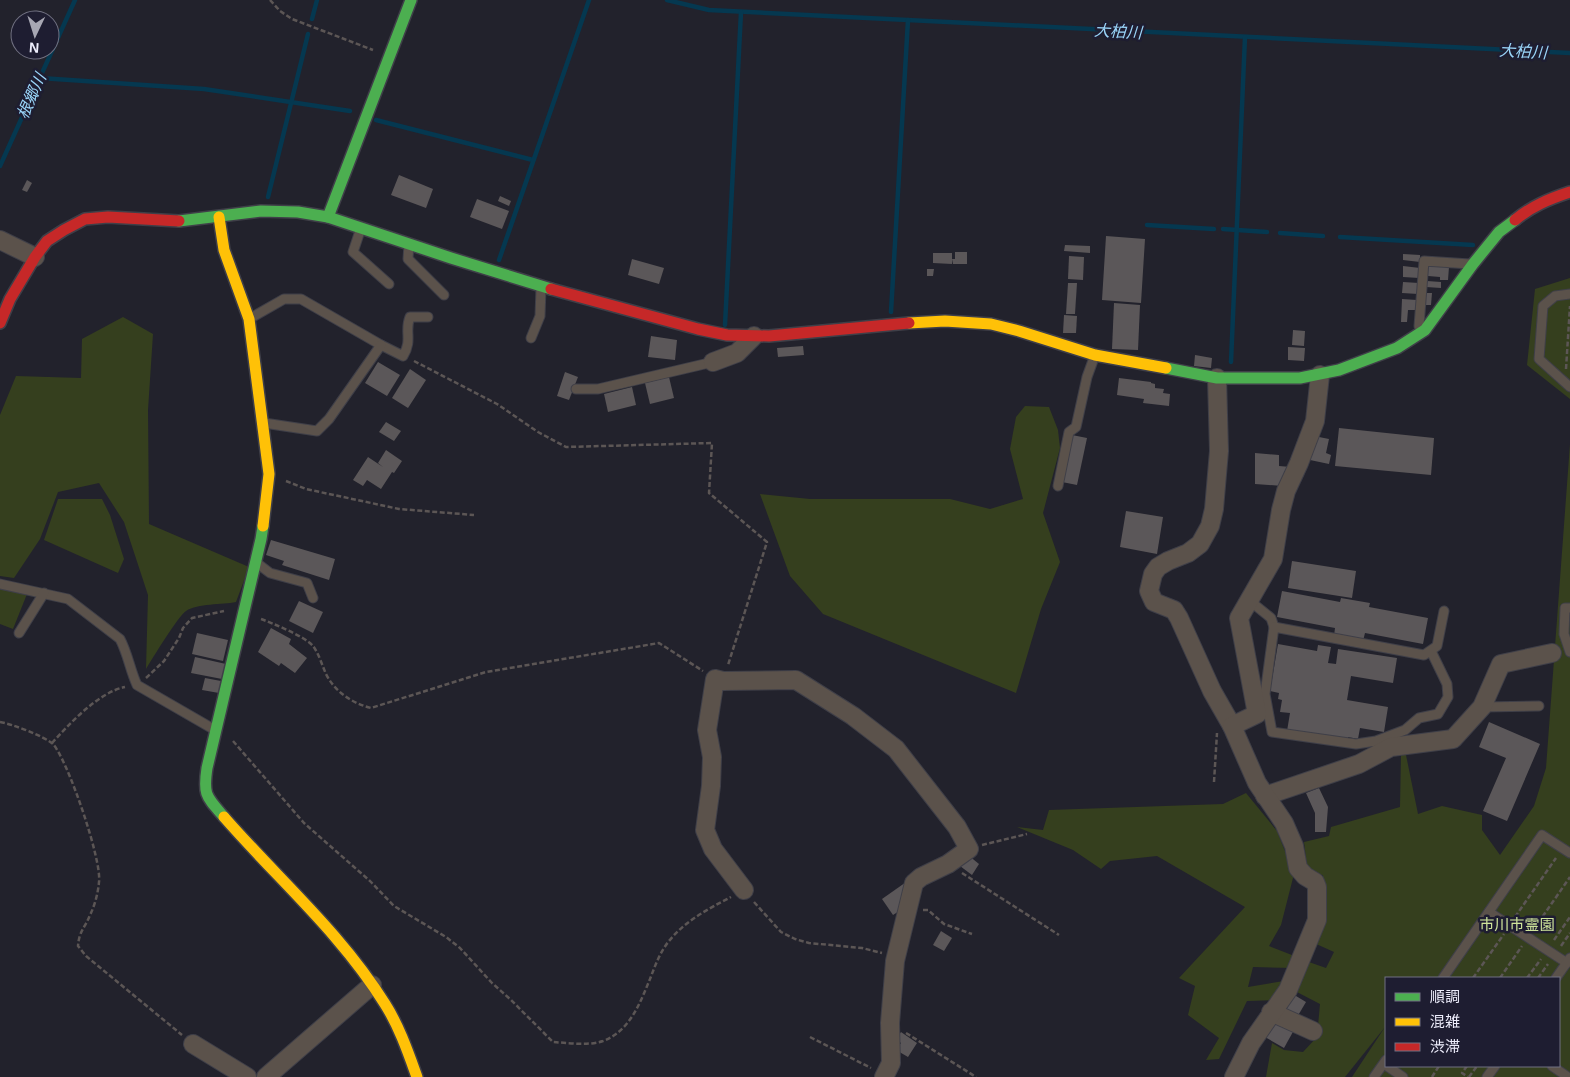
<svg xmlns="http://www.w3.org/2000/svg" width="1570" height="1077" font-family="Helvetica,'Noto Sans JP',sans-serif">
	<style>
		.green { fill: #353f1e; fill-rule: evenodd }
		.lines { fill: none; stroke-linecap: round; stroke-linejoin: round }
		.stream { stroke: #053850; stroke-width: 4.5 }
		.building { fill: #5b5759 }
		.lane-casing { stroke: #3f3f48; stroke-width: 11 }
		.street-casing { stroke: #3f3f48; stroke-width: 20 }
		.fast-casing { stroke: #3f3f48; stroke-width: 14 }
		.slow-casing { stroke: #3f3f48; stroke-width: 14 }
		.jam-casing { stroke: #3f3f48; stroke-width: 14 }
		.path { stroke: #5c5655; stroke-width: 2.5; stroke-dasharray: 5 2.5; stroke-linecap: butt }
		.lane { stroke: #5b524b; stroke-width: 9 }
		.street { stroke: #5b524b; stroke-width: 18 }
		.fast { stroke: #4caf50; stroke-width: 11 }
		.slow { stroke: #ffc107; stroke-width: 11 }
		.jam { stroke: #c62828; stroke-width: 11 }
		.labels { text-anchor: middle; stroke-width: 5; stroke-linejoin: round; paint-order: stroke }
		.park-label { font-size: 15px; fill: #cee49a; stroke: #1e1d31 }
		.water-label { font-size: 16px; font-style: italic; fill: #9ad5f9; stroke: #1e1d31 }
	</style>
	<rect width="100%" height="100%" fill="#22222c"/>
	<g class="green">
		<polygon points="1570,278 1570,399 1527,365 1535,289"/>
		<path d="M123,317L153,334L148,410L149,524L249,567L236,602C222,605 198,603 186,611C179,615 152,659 146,669L148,595L124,522L99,483L58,492L40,539L14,578L0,576V415L16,376L81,378L82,339Z"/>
		<polygon points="1025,406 1049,407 1058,430 1060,448 1043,513 1060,562 1041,609 1016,693 823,614 790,576 760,494 810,499 950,499 990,509 1023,499 1010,449 1016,417"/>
		<path d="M1570,444V1077H1352L1385,1027L1345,1077H1266L1272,1043L1284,1050L1303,1052L1317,1037L1320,1004L1293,990L1306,961L1326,968L1334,952L1314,943L1323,927V875L1308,874L1304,842L1329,836L1331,827L1400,807L1401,755H1406L1418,814L1442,806L1482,815V830L1500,855L1534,806L1546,768ZM1386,978H1559V1066H1386Z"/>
		<polygon points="58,499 102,499 110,515 124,559 118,573 44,540"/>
		<polygon points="0,588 27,594 13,629 0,624"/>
		<polygon points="1246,793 1277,831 1294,874 1281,925 1269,946 1297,957 1293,968 1253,967 1248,987 1284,981 1276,1000 1247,1001 1219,1059 1206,1060 1219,1038 1188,1015 1195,986 1179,978 1245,907 1157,856 1110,861 1101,869 1073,850 1017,827 1043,830 1049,810 1223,804"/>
	</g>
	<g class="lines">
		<g class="stream">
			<polyline points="667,0 709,10 1570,53"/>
			<polyline points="312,19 317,0"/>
			<polyline points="40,78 204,89 350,111"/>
			<polyline points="376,120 533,160"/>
			<polyline points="0,166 75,0"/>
			<polyline points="268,197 308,34"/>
			<polyline points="1147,225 1214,229"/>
			<polyline points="1223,229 1267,232"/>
			<polyline points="1280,233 1323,236"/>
			<polyline points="1340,237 1473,245"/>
			<polyline points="499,260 589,0"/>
			<polyline points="891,312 908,20"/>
			<polyline points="725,325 741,12"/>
			<polyline points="1231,362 1245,37"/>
		</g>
	</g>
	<g class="building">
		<polygon points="399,175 433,189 426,208 391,195"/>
		<polygon points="27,180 32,183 27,192 22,190"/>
		<polygon points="500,196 511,201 509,206 498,201"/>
		<polygon points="477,199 509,211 502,229 470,217"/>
		<polygon points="1106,236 1145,239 1141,303 1102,300"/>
		<polygon points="1065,245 1090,246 1090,253 1064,251"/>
		<polygon points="955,252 967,252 967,264 953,264 952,259 955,259"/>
		<polygon points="933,253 952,253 952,264 933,263"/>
		<polygon points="1403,254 1420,255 1420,262 1403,260"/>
		<polygon points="1069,256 1084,257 1083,280 1068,279"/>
		<polygon points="632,259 664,268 659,284 628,275"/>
		<polygon points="1428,265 1449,267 1448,280 1440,280 1440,277 1428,276"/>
		<polygon points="1403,266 1420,268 1419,278 1403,277"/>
		<polygon points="927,269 934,269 933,276 927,276"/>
		<polygon points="1427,281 1441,282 1441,288 1426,287"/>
		<polygon points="1403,282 1419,283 1418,294 1402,293"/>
		<polygon points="1068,283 1077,283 1075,314 1066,314"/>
		<polygon points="1426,293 1432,293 1431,305 1425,305"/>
		<polygon points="1402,299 1417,300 1416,310 1408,310 1407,322 1401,322"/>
		<polygon points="1114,303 1140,305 1138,350 1112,349"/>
		<polygon points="1064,315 1077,316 1076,333 1063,333"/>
		<polygon points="1293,330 1305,331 1304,346 1292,345"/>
		<polygon points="651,336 677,340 675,360 648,357"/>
		<polygon points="803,346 804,355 778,357 777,348"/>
		<polygon points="1288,347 1305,348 1304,361 1288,360"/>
		<polygon points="1195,355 1212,358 1211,368 1194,366"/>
		<polygon points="378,362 400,375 387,396 365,383"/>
		<polygon points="410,369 426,380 408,408 392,398"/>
		<polygon points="565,372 578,377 569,400 557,396"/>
		<polygon points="669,377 674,398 650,404 645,383"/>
		<polygon points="1119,378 1151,382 1151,383 1155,384 1155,388 1164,389 1163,393 1170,394 1169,406 1143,403 1144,399 1117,395"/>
		<polygon points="632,387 636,405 608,412 604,394"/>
		<polygon points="386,422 401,431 394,441 379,432"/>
		<polygon points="1339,428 1434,438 1431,475 1335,466"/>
		<polygon points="1072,435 1087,438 1077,485 1062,482"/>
		<polygon points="1314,436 1329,439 1326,453 1331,455 1329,464 1310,460"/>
		<polygon points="386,450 402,461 394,473 392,472 381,489 367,480 363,486 353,480 368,457 383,467 378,463"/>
		<polygon points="1255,453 1279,455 1279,466 1291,467 1283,486 1255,484"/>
		<polygon points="1126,511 1163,517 1157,554 1120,547"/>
		<polygon points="271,540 335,559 329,580 282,565 284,561 266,555"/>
		<polygon points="1292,561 1356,571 1352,598 1288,588"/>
		<polygon points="1282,591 1340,602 1341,598 1370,603 1369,607 1428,618 1423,644 1365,633 1363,641 1334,636 1335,628 1277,617"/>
		<polygon points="299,601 323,612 313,633 289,621"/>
		<polygon points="271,628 291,639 289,644 307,658 295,673 281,663 279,666 258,652"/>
		<polygon points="197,633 228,640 223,661 192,654"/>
		<polygon points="1278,644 1317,651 1318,645 1331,647 1328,663 1336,664 1338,649 1397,658 1393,683 1351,676 1347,700 1388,707 1384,732 1360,728 1358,739 1348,737 1348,741 1287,731 1290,713 1280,712 1282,700 1278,699 1279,693 1270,691"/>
		<polygon points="195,657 226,664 222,679 191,673"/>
		<polygon points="205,678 221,681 219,693 202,690"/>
		<polygon points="1489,722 1540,744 1507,821 1483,811 1506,758 1479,747"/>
		<polygon points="1319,788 1328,807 1326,832 1315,832 1315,813 1306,793"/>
		<polygon points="968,855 979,864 972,875 960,866"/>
		<polygon points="909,880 904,908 893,915 882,899"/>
		<polygon points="941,931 952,938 944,951 933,945"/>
		<polygon points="1291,993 1306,1002 1296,1019 1280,1011"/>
		<polygon points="1274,1019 1294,1030 1284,1048 1265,1037"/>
		<polygon points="901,1032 917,1043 908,1057 896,1050 901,1043 896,1039"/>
	</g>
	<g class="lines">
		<g class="lane-casing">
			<g id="lane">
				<polyline points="361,228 353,252 389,284"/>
				<polyline points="409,244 408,259 444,295"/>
				<polyline points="1570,294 1555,296 1543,306 1539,359 1570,387"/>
				<path d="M249,319L284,299H301L381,345L403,356C413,340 404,331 410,317H428"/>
				<polyline points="1421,327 1419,326 1424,261 1470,264"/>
				<polyline points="531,338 540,316 541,288"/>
				<polyline points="576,389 598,389 713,362"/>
				<polyline points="264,423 317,431 329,419 381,345"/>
				<polyline points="1058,486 1069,432 1076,427 1087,377 1095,355"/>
				<polyline points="257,563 270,573 307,583 313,598"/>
				<path d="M0,584L68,599L120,639C128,654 130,670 137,685L215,730"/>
				<polyline points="1250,601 1271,618 1274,627"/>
				<polyline points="1570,608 1565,608 1564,634 1570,652"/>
				<polyline points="19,633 44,593"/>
				<polyline points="1431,651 1447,684 1448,697 1438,714 1419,718 1405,730 1376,741 1356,744 1272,732 1265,694 1274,627 1424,655 1437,646 1444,611"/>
				<polyline points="1482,707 1539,706"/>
				<polyline points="1489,912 1567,963"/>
				<polyline points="1443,978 1542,835 1570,853"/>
				<polyline points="1556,978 1570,958"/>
				<polyline points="1387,1066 1403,1077"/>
				<polyline points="1552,1066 1568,1077"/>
				<polyline points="1374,1077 1386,1060"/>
				<polyline points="1487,1077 1495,1066"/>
			</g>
		</g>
		<g class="street-casing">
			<g id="street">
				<polyline points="0,240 35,257"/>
				<polyline points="713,362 737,353 754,336"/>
				<polyline points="1217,378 1219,451 1214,509 1210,526 1200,544 1188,553 1168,561 1158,567 1153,574 1149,591 1154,602 1174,610 1179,618 1212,691 1232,726"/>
				<polyline points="1265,796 1359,764 1391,747 1453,739 1482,707 1501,664 1552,653"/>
				<polyline points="744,890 713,849 705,830 711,786 712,757 707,730 715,679 723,681 796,680 853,716 896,749 957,827 969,849 948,864 921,877 914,883 895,961 890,1023 891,1063 884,1077"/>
				<polyline points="1271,1012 1313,1031"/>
				<polyline points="193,1044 247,1077"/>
				<polyline points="266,1077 372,985"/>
				<polyline points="1234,1077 1251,1043 1288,990 1317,920 1317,887 1315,882 1305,876 1298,868 1294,846 1284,823 1257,783 1232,726 1257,714 1239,618 1273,559 1281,510 1286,491 1299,463 1315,421 1320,375"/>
			</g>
		</g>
		<g class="fast-casing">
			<g id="fast">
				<polyline points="328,217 411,0"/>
				<polyline points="179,221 261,211 298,212 328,217 451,258 551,289"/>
				<polyline points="1166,368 1217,378 1300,378 1339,370 1397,348 1425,330 1473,264 1499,232 1515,220"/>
				<path d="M224,817C206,796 203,795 207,768L261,539L263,526"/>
			</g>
		</g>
		<g class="slow-casing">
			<g id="slow">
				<polyline points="219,217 224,250 249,319 269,474 263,526"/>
				<polyline points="909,323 945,321 991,324 1019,331 1095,355 1166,368"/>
				<path d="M224,817C278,879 341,933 385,1004C399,1026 408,1052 417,1077"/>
			</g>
		</g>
		<g class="jam-casing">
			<g id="jam">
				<path d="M1515,220C1532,206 1549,199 1570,192"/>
				<polyline points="551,289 698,329 727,335 769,336 909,323"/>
				<polyline points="0,323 10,299 35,257 47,241 64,230 85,219 108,217 179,221"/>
			</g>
		</g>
		<g class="path">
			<polyline points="270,0 280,11 292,19 373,50"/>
			<polyline points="414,361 497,404 538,432 566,447 712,443 709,493 767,542 728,665"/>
			<polyline points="1566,369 1570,306"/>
			<polyline points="286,481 306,489 399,509 474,515"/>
			<path d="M261,619C272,623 306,637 313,646C319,654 322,665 326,674C335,692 352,703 371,708L486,672L659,643L703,671"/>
			<polyline points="146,678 164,661 179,638 183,628 192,618 224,611"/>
			<path d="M0,722C12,724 44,736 53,744C68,761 102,860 99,882C98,893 95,905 90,915C85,928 79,931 78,946L86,956L182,1035"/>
			<path d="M233,741L304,823L370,881L394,906L446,937L460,948L492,983L510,999L553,1042C569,1043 588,1046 603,1041C630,1031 640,1003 650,979C655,966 660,952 669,941C685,921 708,909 731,897"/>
			<path d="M52,743C69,724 99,692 125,687"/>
			<polyline points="1214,782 1217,733"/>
			<polyline points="982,845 1027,834"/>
			<polyline points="962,873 1059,935"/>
			<polyline points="754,902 781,932 795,939 809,943 862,948 882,953"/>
			<polyline points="923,910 928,910 944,924 972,934"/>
			<polyline points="1515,917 1556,858"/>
			<polyline points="1534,929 1570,877"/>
			<polyline points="1554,940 1570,917"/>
			<polyline points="1561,946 1570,933"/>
			<polyline points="1473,978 1504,934"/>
			<polyline points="1500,978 1522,946"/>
			<polyline points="1527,978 1541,959"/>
			<polyline points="1538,978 1548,964"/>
			<polyline points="906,1033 976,1077"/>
			<polyline points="810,1037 871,1068"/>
			<polyline points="1467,1066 1462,1073 1468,1077"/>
			<polyline points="1432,1077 1439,1066"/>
			<polyline points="1469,1077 1477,1066"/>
		</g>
		<use href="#lane" class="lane"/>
		<use href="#street" class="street"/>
		<use href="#fast" class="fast"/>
		<use href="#slow" class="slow"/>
		<use href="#jam" class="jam"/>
	</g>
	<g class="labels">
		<g class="park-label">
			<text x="1517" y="930">市川市霊園</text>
		</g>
		<g class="water-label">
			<text transform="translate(1118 31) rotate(3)" y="6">大柏川</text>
			<text transform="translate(1523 51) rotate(3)" y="6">大柏川</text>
			<text transform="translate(31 96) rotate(-66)" y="6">根郷川</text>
		</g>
	</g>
	<rect x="1385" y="977" width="175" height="90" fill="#1e1d31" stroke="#717182"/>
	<rect x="1395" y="993" width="25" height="8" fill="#4caf50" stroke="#717182"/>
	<text x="1430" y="1002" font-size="15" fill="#eeeefc">順調</text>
	<rect x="1395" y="1018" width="25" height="8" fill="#ffc107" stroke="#717182"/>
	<text x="1430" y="1027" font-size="15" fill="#eeeefc">混雑</text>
	<rect x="1395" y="1043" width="25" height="8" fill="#c62828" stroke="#717182"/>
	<text x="1430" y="1052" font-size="15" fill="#eeeefc">渋滞</text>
	<g transform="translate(35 35) rotate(184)"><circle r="24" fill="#1e1d31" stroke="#717182"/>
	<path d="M0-4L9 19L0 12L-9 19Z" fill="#a7a7b3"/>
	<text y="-8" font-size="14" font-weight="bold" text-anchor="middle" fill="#eeeefc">N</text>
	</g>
</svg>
